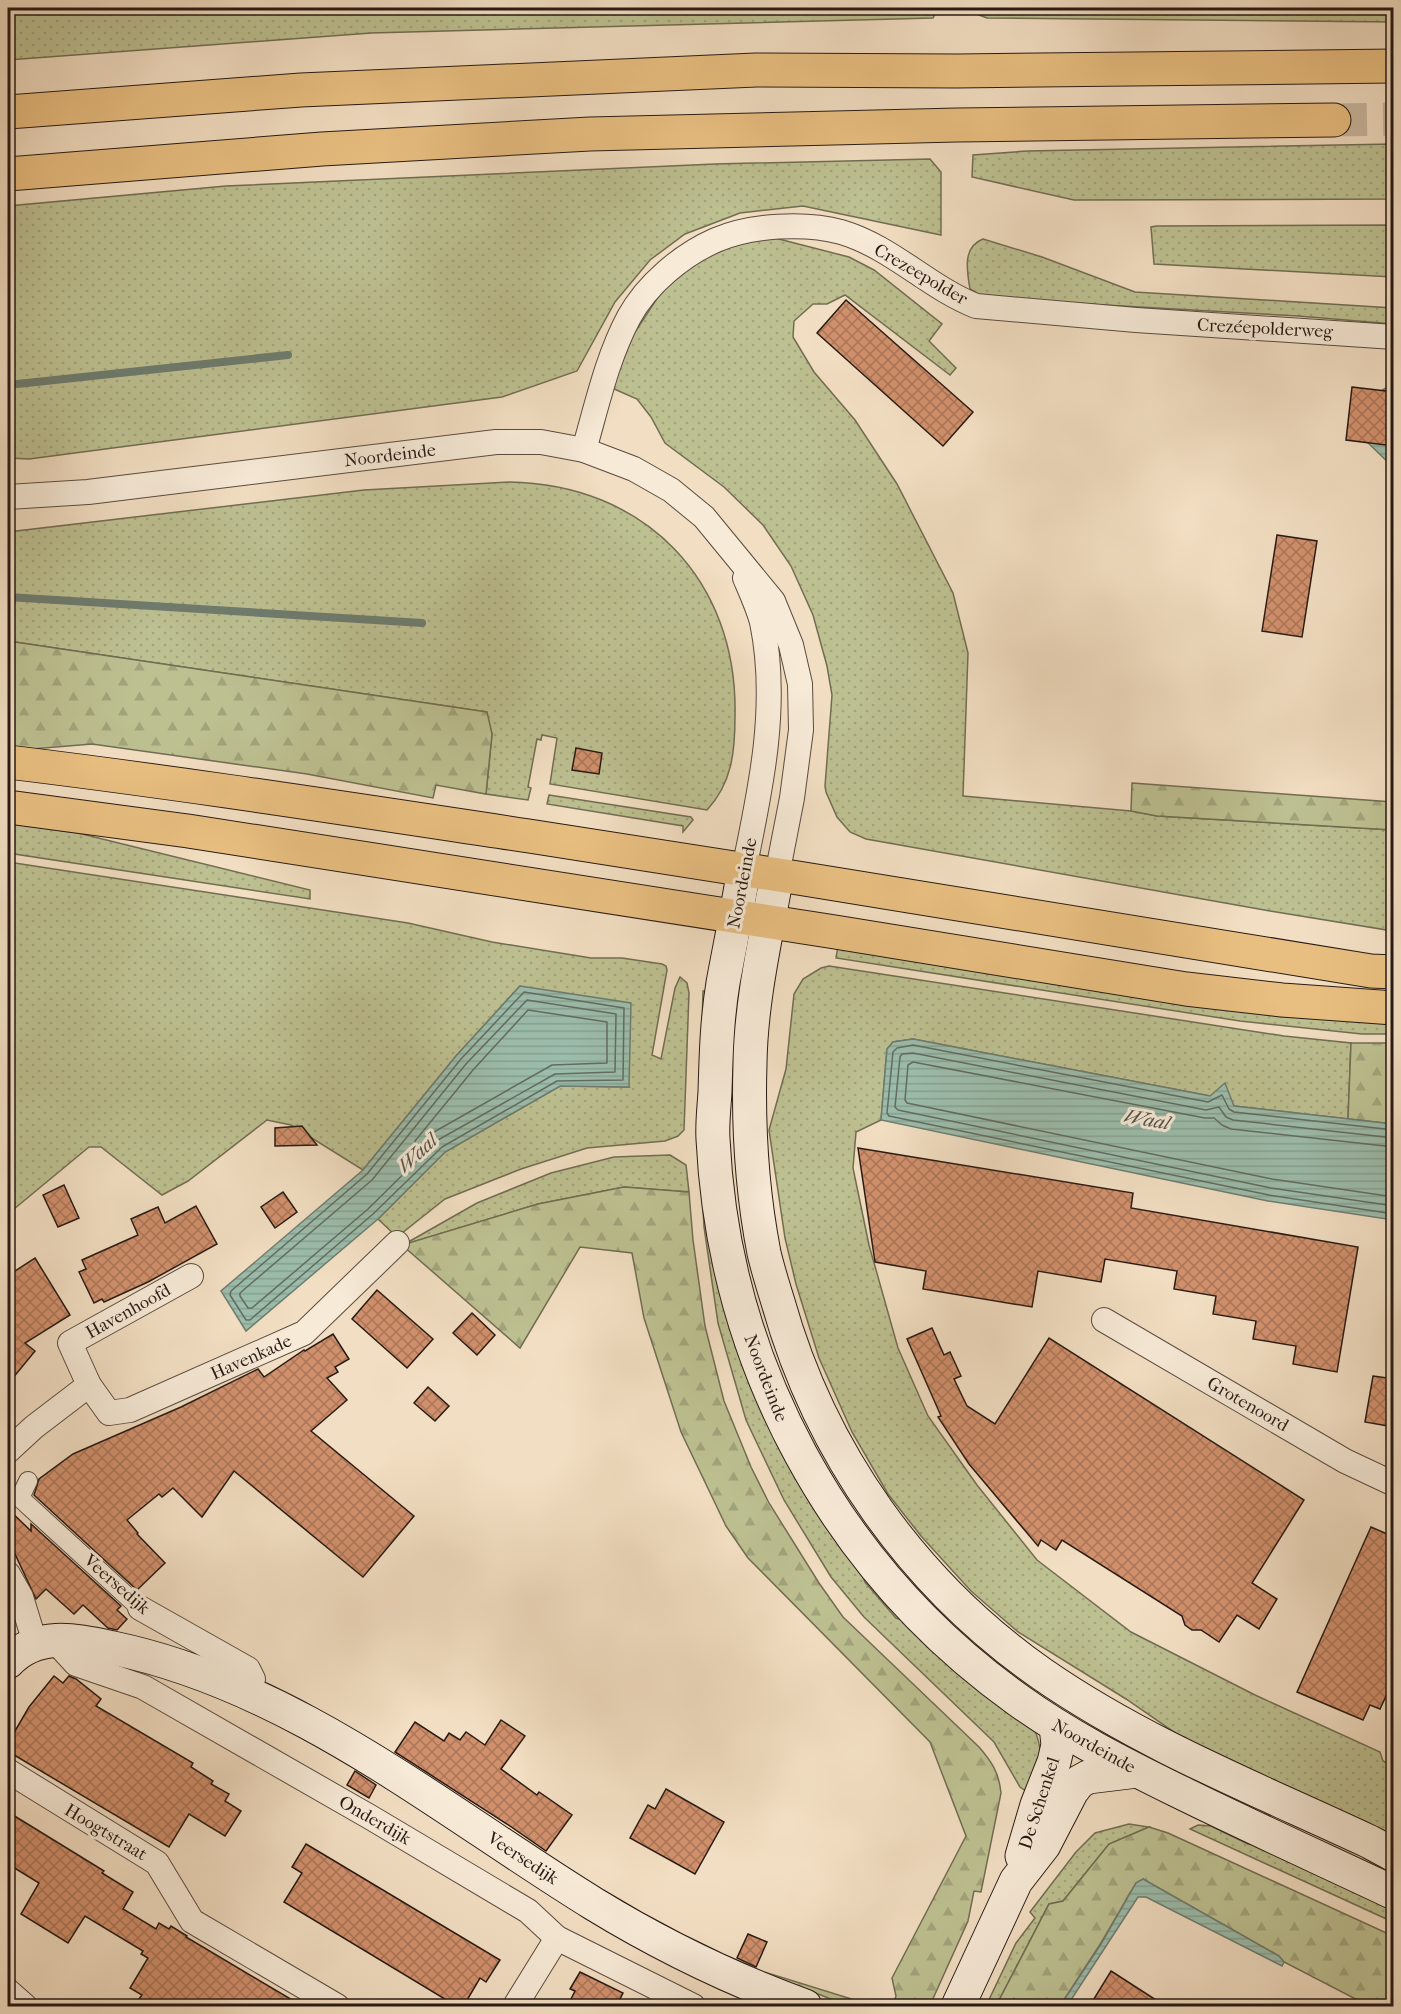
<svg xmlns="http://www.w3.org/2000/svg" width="1401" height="2014" font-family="'IM FELL French Canon',serif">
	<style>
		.grass { fill: url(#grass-dots); stroke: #726d52; stroke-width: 1.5 }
		.forest { fill: url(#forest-firs); stroke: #726d52; stroke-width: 1.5 }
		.water { fill: url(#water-rules); stroke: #6e7c6f; stroke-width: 1.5 }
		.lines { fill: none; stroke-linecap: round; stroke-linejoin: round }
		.shore { stroke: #626c60; stroke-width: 1.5 }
		.stream { stroke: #6e7c6f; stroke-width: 8 }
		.building { fill: url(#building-cross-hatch); stroke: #281a14; stroke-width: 1.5 }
		.motorway-tunnel { stroke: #cab79f; stroke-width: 33; stroke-dasharray: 33 16; stroke-linecap: butt }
		.pedestrian-casing { stroke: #5a4b40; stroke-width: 20 }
		.minor-casing { stroke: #5a4b40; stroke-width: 26 }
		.secondary-casing { stroke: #281a14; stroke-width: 35 }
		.primary-casing { stroke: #281a14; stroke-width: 35 }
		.motorway-casing { stroke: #281a14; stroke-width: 35 }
		.pedestrian { stroke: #f7ead7; stroke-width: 18 }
		.minor { stroke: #f7ead7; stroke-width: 24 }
		.secondary { stroke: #f7ead7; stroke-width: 33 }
		.primary { stroke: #e9bf81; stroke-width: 33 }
		.motorway { stroke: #e9bf81; stroke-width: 33 }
		.labels { text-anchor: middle; stroke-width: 6; stroke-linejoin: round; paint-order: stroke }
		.street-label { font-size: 18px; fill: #281a14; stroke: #f7ead7 }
		.water-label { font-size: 20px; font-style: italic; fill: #515349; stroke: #f7ead7 }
	</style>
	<defs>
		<pattern id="grass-dots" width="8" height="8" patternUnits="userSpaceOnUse" patternTransform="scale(1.5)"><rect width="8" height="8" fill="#bdc091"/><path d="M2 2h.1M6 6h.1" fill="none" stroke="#a2a47c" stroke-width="1.8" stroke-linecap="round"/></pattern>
		<pattern id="forest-firs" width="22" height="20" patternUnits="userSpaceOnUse" patternTransform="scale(1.5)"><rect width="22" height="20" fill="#bdc091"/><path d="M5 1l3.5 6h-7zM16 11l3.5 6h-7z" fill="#a2a47c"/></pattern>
		<pattern id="water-rules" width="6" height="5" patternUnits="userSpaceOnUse" patternTransform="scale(1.5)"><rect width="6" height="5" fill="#9cbdac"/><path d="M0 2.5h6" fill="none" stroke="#86a293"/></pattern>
		<pattern id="building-cross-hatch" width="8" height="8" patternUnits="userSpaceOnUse" patternTransform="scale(1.5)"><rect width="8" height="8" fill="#d1906c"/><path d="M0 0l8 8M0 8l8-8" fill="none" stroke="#aa7558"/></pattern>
	</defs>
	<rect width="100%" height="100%" fill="#f2dec2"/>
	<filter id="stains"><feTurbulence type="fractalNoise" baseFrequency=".00333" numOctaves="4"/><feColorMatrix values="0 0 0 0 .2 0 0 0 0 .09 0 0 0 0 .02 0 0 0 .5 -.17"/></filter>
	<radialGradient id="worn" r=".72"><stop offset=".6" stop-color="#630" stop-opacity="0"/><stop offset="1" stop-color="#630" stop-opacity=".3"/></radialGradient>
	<g class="grass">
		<polygon points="8,8 938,8 933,18 371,33 8,60"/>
		<polygon points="979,8 1393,8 1394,22 987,18 979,15"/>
		<polygon points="1393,144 1393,199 1074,200 972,177 973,155 1027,151"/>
		<polygon points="930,159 941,172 941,235 803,206 740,213 685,234 650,260 615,302 577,371 502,397 29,459 8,458 8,206 226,186 715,164"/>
		<polygon points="1393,225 1393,277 1154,264 1151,227 1157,226"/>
		<polygon points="771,237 849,257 874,270 942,324 929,341 956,368 950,375 845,295 827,304 813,304 794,321 793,337 814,372 855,420 897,484 953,593 968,653 963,796 1131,811 1157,816 1393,830 1393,931 1270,911 866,839 850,832 837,817 826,792 825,786 832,695 827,666 813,615 791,566 763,525 724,487 665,443 651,417 637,399 612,388 633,335 662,291 696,261 734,244"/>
		<path d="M983,239L1042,257L1135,292L1393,308V324L1298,316L999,299L980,295L970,289C967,271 962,247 983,239Z"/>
		<path d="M509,482C645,484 738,580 735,716C735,752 732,783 707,810L550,784L557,738L542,735L541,740L537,739L528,787L531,788L528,800L486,794L492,734L486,712L8,641V532L364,490Z"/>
		<polygon points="549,795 691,817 693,820 683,832 683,826 547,804"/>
		<polygon points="8,823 78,833 310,890 310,899 8,853"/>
		<polygon points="8,862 408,923 492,942 591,958 622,958 662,964 666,966 667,970 652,1055 661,1059 675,988 680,977 687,983 689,993 684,1130 678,1136 665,1141 587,1148 521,1169 445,1199 397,1237 378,1219 445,1152 560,1086 629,1087 520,986 456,1056 363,1170 291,1125 267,1120 188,1181 162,1195 101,1147 89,1147 8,1214"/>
		<polygon points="838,946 1393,1017 1393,1034 1362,1034 1240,1021 836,958"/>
		<polygon points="829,966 1284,1036 1351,1043 1348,1119 1234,1106 1210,1096 913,1039 893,1042 887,1049 881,1120 856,1132 853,1168 869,1245 898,1348 928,1416 977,1485 1037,1560 1131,1632 1255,1695 1380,1752 1383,1761 1393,1766 1393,1835 1190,1743 1126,1699 1018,1632 971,1591 921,1536 888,1494 852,1432 819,1358 796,1284 785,1238 769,1130 786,1069 794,994 803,979 821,968"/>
		<path d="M703,991L713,992L716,1229L865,1582L896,1618L920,1626L1032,1723C1045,1753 1042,1765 1033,1796L1020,1787L994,1742L864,1617L831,1577L784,1500L746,1420L718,1323L704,1227L699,1139Z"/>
		<polygon points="670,1155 686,1165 689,1192 624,1187 538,1204 403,1245 477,1203 551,1173 614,1157"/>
		<polygon points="1129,1824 1149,1827 1109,1844 1063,1901 1049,1904 996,2006 986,2006 1016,1943 1035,1918 1030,1912 1076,1852 1095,1833"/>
		<polygon points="1198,1825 1211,1826 1248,1844 1266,1847 1393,1905 1393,1922 1190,1829"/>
	</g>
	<g class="forest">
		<polygon points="8,641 487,712 492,734 486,794 436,785 433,798 307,774 92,744 8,751"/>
		<polygon points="1132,783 1393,802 1393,830 1157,816 1131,811"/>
		<polygon points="1351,1043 1393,1043 1393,1124 1348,1119"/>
		<path d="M624,1187L689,1192L693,1240L705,1326L724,1401L751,1467L769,1503L819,1583L843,1617L979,1747C992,1762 999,1773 1001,1793L981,1892L974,1891L968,1921L931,2003L926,2006H888L893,2005L896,1996L892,1978L966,1836L930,1742L748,1558L726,1526L681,1432L644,1318L632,1253L580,1247L520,1348L402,1245L538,1204Z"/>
		<polygon points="1149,1827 1168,1833 1393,1936 1393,2006 1369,2006 1284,1962 1279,1956 1143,1879 1136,1883 1101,1943 1060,2006 996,2006 1049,1904 1063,1901 1109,1844"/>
		<polygon points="761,1971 874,2006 848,2006"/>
	</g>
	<g class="water">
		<polygon points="1393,385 1393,467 1366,441 1365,401 1389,386"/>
		<polygon points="520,986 631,1003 629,1087 560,1086 445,1152 378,1219 246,1331 221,1291 363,1170 456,1056"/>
		<polygon points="913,1039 1210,1096 1225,1083 1234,1106 1393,1124 1393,1220 1268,1201 881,1120 887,1049 893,1042"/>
		<polygon points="1143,1879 1279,1956 1284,1962 1282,1966 1146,1897 1138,1897 1067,2006 1060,2006 1101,1944 1136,1883"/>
	</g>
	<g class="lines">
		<g class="shore">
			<polygon points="524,992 624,1008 623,1080 557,1081 442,1147 373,1214 250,1320 246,1320 230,1295 231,1291 367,1174 461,1059"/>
			<polygon points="527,1000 616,1014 615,1072 555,1074 438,1140 368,1209 252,1308 248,1308 240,1296 240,1293 372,1180 466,1064"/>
			<polygon points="528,1010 607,1022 607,1063 552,1065 434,1132 419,1146 415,1146 415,1141 473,1070"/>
			<polyline points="1394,1130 1234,1112 1229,1109 1222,1095 1208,1102 913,1045 897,1048 893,1052 887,1113 889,1116 1269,1195 1394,1214"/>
			<polyline points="1394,1138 1233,1120 1226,1117 1219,1107 1206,1110 913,1053 902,1054 900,1057 895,1107 898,1110 1271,1188 1394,1206"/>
			<polyline points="1394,1147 1231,1129 1222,1125 1214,1118 1205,1118 913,1062 908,1065 905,1100 907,1103 1272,1179 1394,1197"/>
		</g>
		<g class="stream">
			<polyline points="8,385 288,355"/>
			<polyline points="8,597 422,623"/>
		</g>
	</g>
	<g class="building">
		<polygon points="846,300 973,412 943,446 817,333"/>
		<polygon points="1352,387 1394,392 1394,446 1346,440"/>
		<polygon points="1277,535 1317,541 1302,637 1262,631"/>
		<polygon points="576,748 602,753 599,774 572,770"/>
		<polygon points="302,1126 317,1145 275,1146 275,1128"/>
		<polygon points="858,1148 1133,1193 1131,1208 1358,1247 1337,1372 1293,1364 1296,1346 1253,1339 1256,1321 1213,1314 1216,1296 1174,1289 1177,1271 1105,1259 1101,1282 1038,1271 1032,1307 923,1289 926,1271 875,1262"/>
		<polygon points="64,1185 79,1218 58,1227 43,1195"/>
		<polygon points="283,1192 297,1212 275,1228 261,1207"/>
		<polygon points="196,1206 217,1244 148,1282 104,1302 102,1299 94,1303 79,1272 86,1269 82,1260 138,1235 131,1219 158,1207 165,1223"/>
		<polygon points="35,1258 70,1315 25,1343 35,1351 8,1384 8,1281 12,1273"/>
		<polygon points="377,1290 433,1339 407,1368 352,1319"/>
		<polygon points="472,1313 495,1335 477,1355 453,1333"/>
		<polygon points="932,1328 944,1355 950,1352 961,1376 954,1379 967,1406 995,1424 1049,1338 1304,1500 1252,1583 1277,1599 1259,1629 1237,1615 1219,1642 1201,1630 1192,1630 1185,1625 1182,1616 1062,1540 1056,1550 1041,1540 1038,1546 969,1464 938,1417 941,1416 907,1339"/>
		<polygon points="333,1334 349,1359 335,1367 338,1372 327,1378 347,1400 311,1431 414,1516 363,1577 234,1471 202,1517 173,1488 162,1497 159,1494 127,1520 138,1533 137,1534 165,1563 137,1590 34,1495 39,1479 73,1454 181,1407 258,1369 264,1377 304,1350 305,1351"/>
		<polygon points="1373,1376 1394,1379 1394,1427 1365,1422"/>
		<polygon points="428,1387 449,1406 435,1421 414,1403"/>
		<polygon points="8,1509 31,1531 31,1524 121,1606 117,1610 127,1619 117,1630 108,1628 83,1605 74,1614 46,1589 36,1599 8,1539"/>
		<polygon points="1371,1527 1394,1537 1394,1679 1380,1709 1370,1705 1363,1720 1297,1692"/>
		<polygon points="54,1676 63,1683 69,1676 76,1679 101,1699 96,1706 193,1763 191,1767 213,1781 211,1784 229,1794 225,1801 241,1811 225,1836 189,1814 169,1847 9,1752 8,1743 29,1707"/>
		<polygon points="501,1720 525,1736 501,1769 537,1795 539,1792 572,1815 546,1851 507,1824 395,1752 415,1722 444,1741 449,1733 460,1740 466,1732 485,1745"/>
		<polygon points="355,1771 376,1785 369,1798 347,1785"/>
		<polygon points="666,1789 724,1822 695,1874 630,1838 648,1805 655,1809"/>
		<polygon points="8,1812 104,1871 102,1873 133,1892 123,1909 156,1929 159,1923 169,1929 171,1926 187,1936 186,1937 304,2007 133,2007 142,1995 130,1988 148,1958 141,1954 143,1951 85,1916 68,1943 21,1914 39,1883 8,1864"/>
		<polygon points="306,1844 500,1960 486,1982 480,1978 463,2007 458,2007 284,1902 302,1873 292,1867"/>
		<polygon points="748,1934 767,1942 756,1967 737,1958"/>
		<polygon points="1111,1971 1167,2007 1089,2007"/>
		<polygon points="580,1972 623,1993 616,2007 567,2007 575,1991 570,1989"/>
	</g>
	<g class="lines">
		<polyline class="motorway-tunnel" points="1334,120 1394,119"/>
		<g class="pedestrian-casing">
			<polyline id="pedestrian" points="28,1481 20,1498 140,1608"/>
		</g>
		<g class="minor-casing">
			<g id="minor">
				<path d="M584,450C597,405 607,358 629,317C647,284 682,255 716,240C751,225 805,222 841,232C892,247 928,287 976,306L1136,320L1394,337"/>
				<polyline points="8,497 88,492 496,442 541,442 584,450 634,469 671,490 704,517 773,601 791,645 800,684 801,730 792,798 777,875"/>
				<path d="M744,869C761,788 779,704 762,622C758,607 751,592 745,578"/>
				<polyline points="191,1276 70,1343 89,1385 109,1413 130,1410 304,1333 397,1243"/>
				<polyline points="1104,1320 1345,1461 1394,1484"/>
				<polyline points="8,1451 34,1427 89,1385"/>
				<polyline points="8,1574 21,1597 35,1643"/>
				<polyline points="140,1608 248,1669 253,1679 248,1693"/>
				<polyline points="54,1640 76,1664 143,1687 370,1817 528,1911 557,1938 693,2006"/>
				<polyline points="8,1771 157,1863 192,1921 337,2006"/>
				<polyline points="8,1991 25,2006"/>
				<polyline points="515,2006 557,1938"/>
			</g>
		</g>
		<g class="secondary-casing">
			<g id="secondary">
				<path d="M744,869C738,907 730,945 723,983C717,1019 716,1056 715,1092C714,1108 712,1124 713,1139C724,1364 835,1569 1018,1700C1068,1736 1123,1764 1178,1791C1249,1826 1322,1859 1394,1893"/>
				<path d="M777,875C766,937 751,1000 750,1063C748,1127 752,1191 764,1253C768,1270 773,1286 778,1302C820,1452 913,1584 1042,1674C1143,1744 1259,1790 1370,1842L1394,1855"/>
				<path d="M8,1662C37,1631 75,1640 113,1648C294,1686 440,1809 594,1904C661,1945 731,1979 805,2006"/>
				<polyline points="1022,1856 1037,1805 1054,1762 1058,1745 1056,1726"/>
				<polyline points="958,2006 1016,1881 1044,1845 1072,1791 1079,1782 1088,1777 1137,1771"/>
			</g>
		</g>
		<g class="primary-casing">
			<g id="primary">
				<path d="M8,762C182,783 355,810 529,836C810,879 1091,925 1371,971L1394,972"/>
				<polyline points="8,807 188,831 835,932 1186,989 1282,1000 1394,1008"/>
			</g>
		</g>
		<g class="motorway-casing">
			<g id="motorway">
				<polyline points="8,112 301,90 756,70 957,71 1394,66"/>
				<polyline points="8,174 322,149 590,134 957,125 1334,120"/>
			</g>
		</g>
		<use href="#pedestrian" class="pedestrian"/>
		<use href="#minor" class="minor"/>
		<use href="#secondary" class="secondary"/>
		<use href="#primary" class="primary"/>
		<use href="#motorway" class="motorway"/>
	</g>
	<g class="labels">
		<g class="street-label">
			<text transform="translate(921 274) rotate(30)" y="6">Crezeepolder</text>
			<text transform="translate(1265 328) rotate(3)" y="6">Crezéepolderweg</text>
			<text transform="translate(390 455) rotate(-7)" y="6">Noordeinde</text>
			<text transform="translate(742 883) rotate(-79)" y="6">Noordeinde</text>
			<text transform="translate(128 1311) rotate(-29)" y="6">Havenhoofd</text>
			<text transform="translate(251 1357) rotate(-24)" y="6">Havenkade</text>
			<text transform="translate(766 1378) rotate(69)" y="6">Noordeinde</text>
			<text transform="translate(1248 1404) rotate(30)" y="6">Grotenoord</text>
			<text transform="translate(117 1584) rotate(41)" y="6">Veersedijk</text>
			<text transform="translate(1094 1746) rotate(29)" y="6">Noordeinde</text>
			<text transform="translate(1039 1803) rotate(-72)" y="6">De Schenkel</text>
			<text transform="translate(375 1820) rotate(30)" y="6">Onderdijk</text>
			<text transform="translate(106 1832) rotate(31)" y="6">Hoogtstraat</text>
			<text transform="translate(523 1858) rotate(33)" y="6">Veersedijk</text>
		</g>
		<g class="water-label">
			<text transform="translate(1147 1119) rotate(10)" y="7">Waal</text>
			<text transform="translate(417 1153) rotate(-43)" y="7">Waal</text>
		</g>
	</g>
	<rect width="1401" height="2014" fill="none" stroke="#f2dec2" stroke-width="30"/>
	<rect x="9" y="9" width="1383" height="1996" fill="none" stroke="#281a14" stroke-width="3"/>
	<rect x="15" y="15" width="1371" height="1984" fill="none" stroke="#281a14" stroke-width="1.5"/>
	<rect width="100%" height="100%" filter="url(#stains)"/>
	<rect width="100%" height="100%" fill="url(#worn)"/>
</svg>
